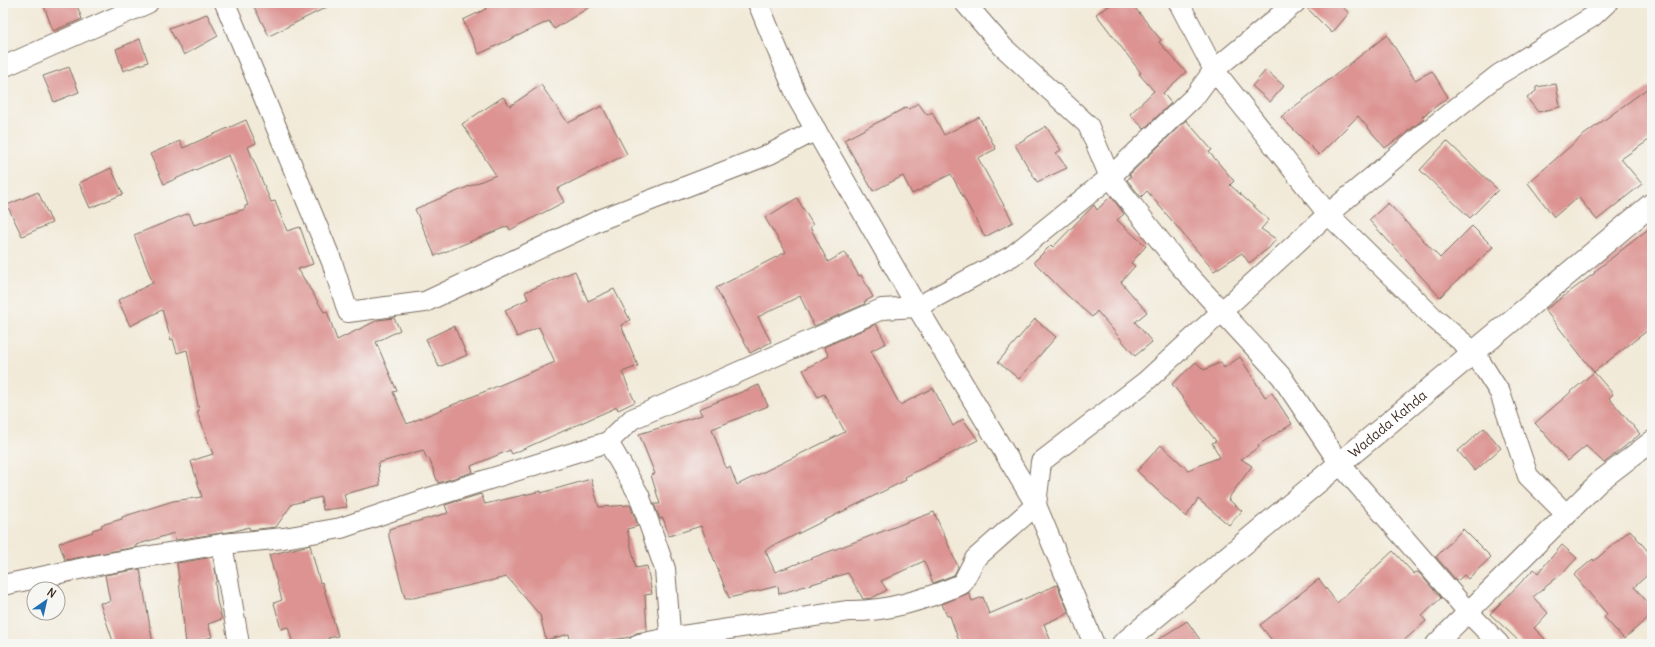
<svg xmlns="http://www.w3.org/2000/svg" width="1655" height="647" font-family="Delius,sans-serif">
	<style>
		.building { fill: #dc9391 }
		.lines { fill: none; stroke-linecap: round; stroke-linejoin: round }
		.minor-casing { stroke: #7b6d5f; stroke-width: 22 }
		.secondary-casing { stroke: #7b6d5f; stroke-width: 24 }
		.minor { stroke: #fff; stroke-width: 20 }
		.secondary { stroke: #fff; stroke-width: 22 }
		.labels { text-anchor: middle; stroke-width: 3.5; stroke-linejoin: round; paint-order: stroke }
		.street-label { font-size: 14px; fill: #3b2a1e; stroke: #f6f6f2 }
	</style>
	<rect width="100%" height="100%" fill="#f6f6f2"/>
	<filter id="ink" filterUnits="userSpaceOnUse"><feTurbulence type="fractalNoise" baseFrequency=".025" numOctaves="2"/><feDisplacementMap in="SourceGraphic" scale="8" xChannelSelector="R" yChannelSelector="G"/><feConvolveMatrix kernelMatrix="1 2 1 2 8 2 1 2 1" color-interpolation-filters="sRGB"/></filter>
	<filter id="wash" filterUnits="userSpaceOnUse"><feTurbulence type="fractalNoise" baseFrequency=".012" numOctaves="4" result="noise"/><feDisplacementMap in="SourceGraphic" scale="16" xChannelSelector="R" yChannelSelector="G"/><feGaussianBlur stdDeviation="0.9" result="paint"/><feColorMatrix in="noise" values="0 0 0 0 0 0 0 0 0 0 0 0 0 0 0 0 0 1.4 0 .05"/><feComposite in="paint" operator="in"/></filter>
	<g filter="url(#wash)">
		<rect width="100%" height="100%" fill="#f2ead9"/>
		<g id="blocks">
			<g class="building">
				<polygon points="43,3 76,3 82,19 53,31"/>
				<polygon points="252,3 335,3 269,36"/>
				<polygon points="483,3 596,3 554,29 549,21 479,54 463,20 486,9"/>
				<polygon points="1114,3 1131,3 1161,40 1159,42 1186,72 1163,93 1171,103 1144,129 1130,114 1154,91 1139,74 1141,73 1096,14"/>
				<polygon points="1306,3 1338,3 1349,13 1332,33 1306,7"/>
				<polygon points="207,14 218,36 184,55 169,28"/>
				<polygon points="1387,35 1415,80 1432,71 1448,97 1422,117 1424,119 1385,148 1358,116 1319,155 1281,117"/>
				<polygon points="140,39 148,62 123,71 116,49"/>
				<polygon points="69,67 79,92 54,102 43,76"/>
				<polygon points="1266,70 1284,86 1270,102 1252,86"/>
				<polygon points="1556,84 1560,107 1538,112 1527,98 1536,91 1536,87"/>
				<polygon points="541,85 568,123 602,106 627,154 557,189 564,202 510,230 508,226 435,256 415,209 496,175 462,124 503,97 510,106"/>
				<polygon points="1652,85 1652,138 1621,159 1642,184 1597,220 1578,197 1554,217 1528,183 1581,137"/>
				<polygon points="918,103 927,115 932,112 944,135 979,117 996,149 978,158 1013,222 985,237 951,174 912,194 903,176 873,191 844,140 907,107 909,109"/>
				<polygon points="246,120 256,143 248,147 271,202 275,201 287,231 300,227 313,264 298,269 324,312 327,311 337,340 378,320 394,318 400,330 376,342 397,391 393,392 407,424 555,362 539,327 517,337 505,310 528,299 525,292 575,271 588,301 614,289 630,320 621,325 638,366 622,372 635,402 618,410 617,407 512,454 510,450 471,466 473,472 438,483 429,458 427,459 423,450 378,463 380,485 344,494 347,507 323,510 321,497 292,504 276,527 250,530 249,527 235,531 175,540 174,533 136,545 136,547 65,560 59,543 93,532 92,530 102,527 101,525 122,519 122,517 173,501 202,497 191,461 213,454 197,412 199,411 187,350 177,353 173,339 171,340 162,310 130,326 118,300 153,283 134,235 189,213 194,225 245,209 245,206 248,205 229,155 164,184 150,154 180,141 183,148"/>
				<polygon points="1186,120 1212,150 1209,152 1234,181 1230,185 1269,220 1261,229 1276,239 1269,248 1249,263 1242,253 1214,271 1147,191 1141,197 1127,180 1131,176 1129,175"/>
				<polygon points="1046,126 1061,150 1056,153 1067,168 1037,182 1015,145"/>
				<polygon points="1447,141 1498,190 1470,218 1420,170"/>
				<polygon points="111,168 123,194 90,208 79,183"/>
				<polygon points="38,192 52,223 22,236 7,205"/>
				<polygon points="1111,196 1124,214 1117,220 1146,246 1131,263 1135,266 1121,282 1147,312 1135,322 1152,342 1135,356 1097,311 1092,317 1068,296 1034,262 1051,245 1053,247 1094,205 1097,210"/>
				<polygon points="797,198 813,225 810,227 828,262 845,252 859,276 861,275 873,297 864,302 865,304 814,326 800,296 758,317 771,342 750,353 716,288 786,252 765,218"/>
				<polygon points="1388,203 1440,258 1472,226 1493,247 1440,297 1369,220"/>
				<polygon points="1652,226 1652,327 1594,372 1545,310 1595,273 1594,272"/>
				<polygon points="1035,319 1056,337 1019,379 998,362"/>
				<polygon points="876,324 886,343 871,351 900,405 933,388 953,426 963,419 978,440 905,477 906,480 765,550 775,572 934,512 958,567 954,575 933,583 924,561 881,581 887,590 872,598 863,599 848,573 779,594 778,586 729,598 701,526 669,536 663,518 660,519 654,504 660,504 651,475 655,474 639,434 702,415 699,409 759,385 768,406 712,429 726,468 730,467 737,485 845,432 824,394 818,397 803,370 829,356 824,347"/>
				<polygon points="454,326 467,355 439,367 426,339"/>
				<polygon points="1240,357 1265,397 1272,393 1292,424 1258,445 1259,447 1241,459 1252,466 1228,499 1242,511 1229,525 1198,499 1186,517 1137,471 1161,445 1188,470 1220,457 1212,443 1216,441 1172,384 1196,362 1204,370 1221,362 1224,368"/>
				<polygon points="1594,372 1613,394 1609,398 1640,434 1604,463 1586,446 1568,461 1535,423"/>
				<polygon points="1484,428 1501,448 1475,471 1458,451"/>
				<polygon points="591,479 599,507 630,505 638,526 627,529 636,568 647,566 652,594 645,595 647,631 636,633 631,637 584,644 571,644 569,634 546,640 540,615 507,577 413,598 405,598 389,537 389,529 448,513 445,505 481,494 485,504 541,491 541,493"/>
				<polygon points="1463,529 1491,557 1468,579 1464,575 1457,581 1436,557"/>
				<polygon points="1630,530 1652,556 1652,571 1634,587 1652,607 1652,614 1624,639 1604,617 1607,614 1574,575 1593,559 1594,561"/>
				<polygon points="310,545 320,583 322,582 338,636 328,638 330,644 293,644 288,627 281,629 274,603 282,600 269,555"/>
				<polygon points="1562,545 1577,558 1564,572 1533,597 1548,613 1534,628 1550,644 1522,644 1490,614 1534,569 1538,573"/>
				<polygon points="1393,551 1414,574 1416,572 1419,573 1441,598 1422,616 1426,621 1400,644 1275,644 1260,625 1319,579 1337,603"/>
				<polygon points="213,557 217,581 215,582 217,601 222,619 208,624 212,637 186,644 177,563"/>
				<polygon points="140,569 153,644 114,644 100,603 110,602 105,575"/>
				<polygon points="1057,585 1069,613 1044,624 1052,644 960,644 950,616 947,616 942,604 969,593 972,601 983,597 989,614"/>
				<polygon points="1187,621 1203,644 1151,644"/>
			</g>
		</g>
	</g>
	<g filter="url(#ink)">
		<use href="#blocks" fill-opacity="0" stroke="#7b6d5f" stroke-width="1"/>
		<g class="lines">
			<g class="minor-casing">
				<g id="minor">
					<polyline points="225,3 332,262 348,312 425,302 602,219 770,154 816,130"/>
					<polyline points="758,3 798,99 917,307 1036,505 1094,644"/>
					<polyline points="965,3 1003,47 1088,125 1110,177 1180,266 1281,376 1340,464 1469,613 1499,644"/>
					<polyline points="1179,3 1214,70 1328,214 1435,319 1474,352 1500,393 1528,476 1567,515"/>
					<polyline points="3,67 148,3"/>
					<polyline points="608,442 639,495 665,569 671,644"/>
					<polyline points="222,544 239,644"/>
					<polyline points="3,585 103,564 222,544 284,538 341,528 429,498 608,442 632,419 882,309 917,307 1012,256 1110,177 1195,96 1214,70 1295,3"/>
					<path d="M639,644L669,638L848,611C887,612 926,599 962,584L975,559L1036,505L1041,462L1145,382L1328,214L1426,132L1498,75L1592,17L1607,3"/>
					<polyline points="1436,644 1600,481 1652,441"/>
				</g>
			</g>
			<g class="secondary-casing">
				<g id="secondary">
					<path id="s1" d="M1123,644L1652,204"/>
				</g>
			</g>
			<use href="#minor" class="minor"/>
			<use href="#secondary" class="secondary"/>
		</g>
	</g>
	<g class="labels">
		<g class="street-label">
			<text dy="5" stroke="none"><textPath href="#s1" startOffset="344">Wadada Kahda</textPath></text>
		</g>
	</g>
	<rect width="1655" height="647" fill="none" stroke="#f6f6f2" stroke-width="16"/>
	<g transform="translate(46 601) rotate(34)"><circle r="19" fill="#f6f6f2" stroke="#aba49d"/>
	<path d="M0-3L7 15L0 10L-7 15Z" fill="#1f6fb2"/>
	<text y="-6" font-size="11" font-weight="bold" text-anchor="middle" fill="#3b2a1e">N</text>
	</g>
</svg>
